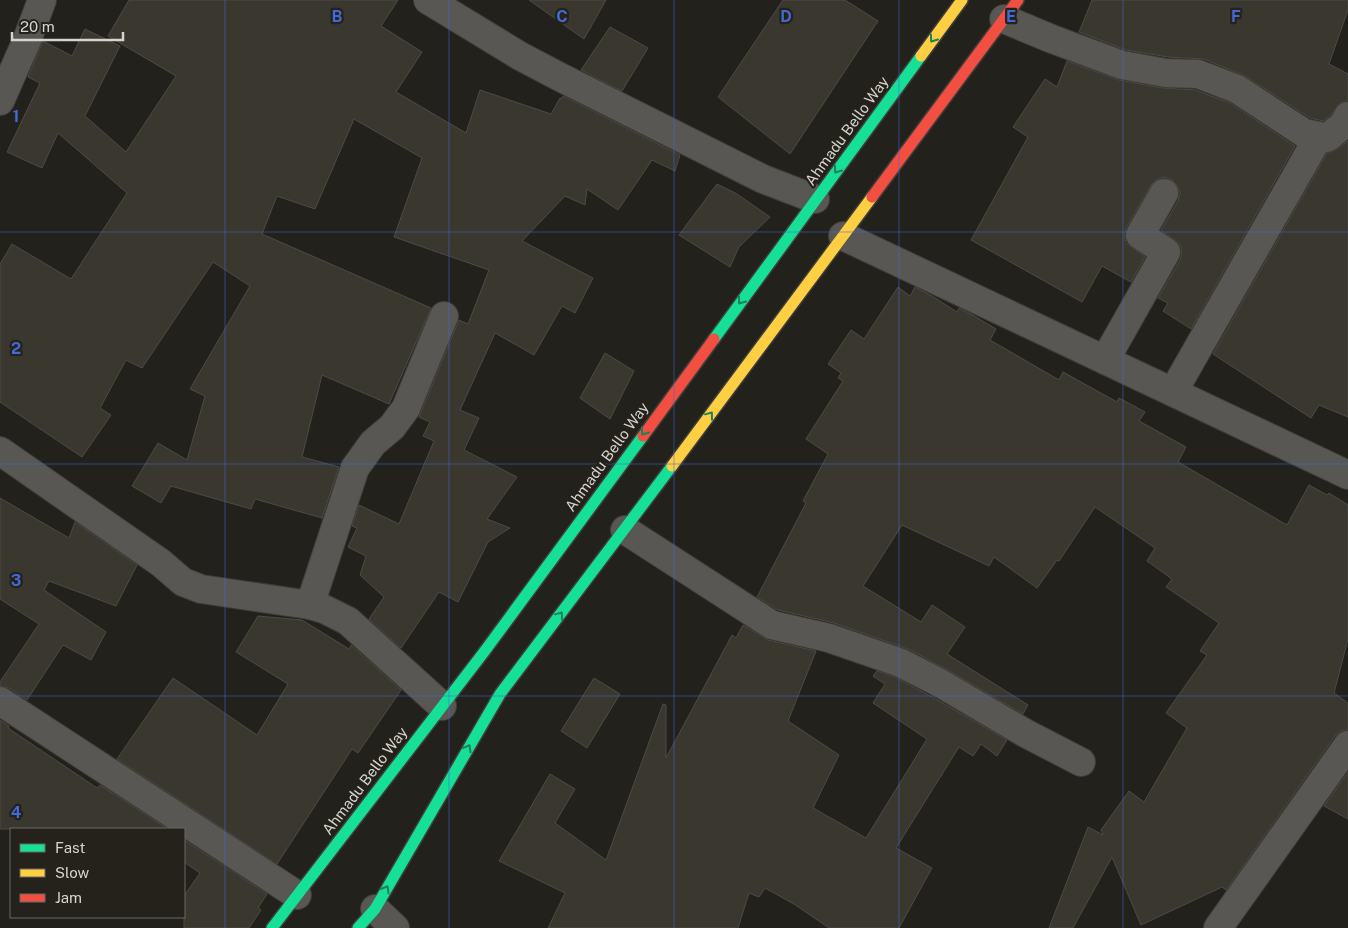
<svg xmlns="http://www.w3.org/2000/svg" width="1348" height="928" font-family="'Public Sans',sans-serif">
	<style>
		.building { fill: #3a372f; stroke: #4c4b48 }
		.lines { fill: none; stroke-linecap: round; stroke-linejoin: round }
		.street-casing { stroke: #3f3e3b; stroke-width: 30 }
		.fast-casing { stroke: #3f3e3b; stroke-width: 14 }
		.slow-casing { stroke: #3f3e3b; stroke-width: 14 }
		.jam-casing { stroke: #3f3e3b; stroke-width: 14 }
		.street { stroke: #585753; stroke-width: 28 }
		.fast { stroke: #16e098; stroke-width: 11 }
		.slow { stroke: #ffcf43; stroke-width: 11 }
		.jam { stroke: #f24e42; stroke-width: 11 }
		.oneway { stroke: #1d8159 }
		.grid { fill: none; stroke: #4269d6; stroke-width: 1; stroke-opacity: 0.55 }
		.labels { text-anchor: middle; stroke-width: 4.5; stroke-linejoin: round; paint-order: stroke }
		.street-label { font-size: 15px; fill: #d6d4cf; stroke: #24221a }
		.grid-label { font-size: 16px; text-anchor: middle; font-weight: bold; fill: #4269d6; stroke: #24221a; stroke-width: 4.5; stroke-linejoin: round; paint-order: stroke }
	</style>
	<rect width="100%" height="100%" fill="#22211c"/>
	<g class="building">
		<polygon points="129,0 398,0 381,26 422,52 396,92 466,133 480,90 551,114 560,98 561,99 563,96 680,155 675,171 652,160 618,210 587,189 585,205 565,196 522,241 593,278 575,313 562,306 534,355 495,333 460,410 479,418 464,450 517,477 487,519 510,528 488,542 458,602 439,592 401,648 369,619 384,597 360,575 366,556 348,547 357,528 352,526 359,505 399,524 434,441 423,436 430,422 419,417 459,320 468,324 489,270 394,237 422,158 354,119 315,209 277,196 262,234 431,308 389,404 322,375 302,457 339,467 322,518 255,499 251,509 171,486 161,503 132,486 158,443 187,460 205,396 190,389 250,286 213,262 142,368 126,360 100,408 111,415 82,457 0,402 0,264 12,244 71,279 127,193 58,133 42,168 7,152 40,83 28,77 43,41 72,56 85,29 120,46 85,116 126,152 176,76 108,36"/>
		<polygon points="529,0 606,0 584,39"/>
		<polygon points="783,0 845,0 878,21 790,154 718,97"/>
		<polygon points="1092,0 1348,0 1348,10 1329,64 1348,74 1348,100 1340,103 1331,115 1323,121 1310,118 1245,76 1204,59 1168,57 1126,50 1079,32"/>
		<polygon points="610,27 648,48 622,91 581,70"/>
		<polygon points="1067,61 1119,80 1163,88 1195,90 1230,103 1295,146 1191,329 1163,311 1168,303 1158,298 1180,260 1182,253 1180,244 1161,230 1178,201 1180,193 1177,185 1171,179 1163,177 1157,179 1151,185 1126,228 1124,235 1126,243 1145,257 1131,282 1102,266 1082,302 971,240 1028,137 1013,127 1045,79 1057,87"/>
		<polygon points="1348,141 1348,417 1319,405 1311,418 1213,354 1327,153 1336,150"/>
		<polygon points="717,184 737,194 770,217 739,247 730,267 679,235"/>
		<polygon points="898,287 910,296 915,287 932,296 957,312 959,308 971,314 996,329 990,340 1059,380 1063,372 1117,402 1119,398 1145,412 1139,421 1186,447 1178,462 1287,525 1309,485 1327,495 1329,493 1348,505 1348,639 1334,693 1348,703 1348,730 1341,731 1335,736 1226,890 1222,887 1141,925 1112,857 1073,928 1049,928 1088,827 1103,835 1101,830 1129,791 1144,802 1187,728 1166,713 1207,655 1200,651 1219,623 1166,587 1172,579 1147,561 1155,548 1095,507 1059,561 1057,560 1037,588 994,557 989,566 902,525 863,586 921,622 932,605 965,627 947,654 1028,705 1023,714 948,670 908,649 834,623 778,610 757,597 806,503 803,501 828,454 806,439 843,381 838,378 841,373 828,364 851,330 864,339"/>
		<polygon points="605,353 634,371 610,419 580,398"/>
		<polygon points="0,498 69,538 75,522 137,565 116,606 49,581 44,590 106,632 91,660 63,645 27,700 9,688 0,686 0,682 39,624 0,599"/>
		<polygon points="258,616 302,620 349,649 351,645 401,690 358,753 352,749 277,864 117,759 173,678 257,735 288,684 236,652"/>
		<polygon points="743,625 768,640 816,651 788,721 839,755 813,808 866,838 927,739 873,703 885,684 873,676 877,671 895,677 932,697 1007,740 997,756 981,744 973,756 959,747 896,848 932,868 899,928 829,928 794,904 765,888 759,897 749,893 738,928 548,928 565,893 499,861 550,774 575,789 555,823 606,860 663,704 666,705 666,758 732,635 736,638"/>
		<polygon points="594,678 620,694 587,748 561,731"/>
		<polygon points="0,720 9,726 8,728 97,788 100,785 168,829 0,829"/>
		<polygon points="1348,772 1348,819 1324,806"/>
		<polygon points="184,840 267,894 258,908 261,910 249,928 184,928 184,896 200,873 184,862"/>
	</g>
	<g class="lines">
		<g class="street-casing">
			<g id="street">
				<polyline points="428,0 520,56 558,76 763,179 815,199"/>
				<polyline points="1004,19 1052,39 1122,65 1166,73 1198,74 1237,89 1304,133 1327,138 1343,125 1348,116"/>
				<polyline points="0,101 27,40 42,0"/>
				<polyline points="843,236 1348,475"/>
				<polyline points="1105,360 1166,252 1140,235 1164,193"/>
				<polyline points="1173,392 1319,136"/>
				<polyline points="0,451 161,563 183,582 201,589 310,605 324,609 348,621 442,706"/>
				<polyline points="625,530 772,625 829,638 901,663 940,683 1025,733 1081,762"/>
				<polyline points="310,605 355,468 373,443 392,427 406,408 444,316"/>
				<polyline points="0,701 297,895"/>
				<polyline points="375,909 395,928"/>
				<polyline points="1218,928 1348,745"/>
			</g>
		</g>
		<g class="fast-casing">
			<g id="fast">
				<polyline points="714,339 921,56"/>
				<polyline points="272,928 484,652 643,436"/>
				<polyline points="358,928 375,909 500,694 672,466"/>
			</g>
		</g>
		<g class="slow-casing">
			<g id="slow">
				<polyline points="921,56 962,0"/>
				<polyline points="672,466 872,197"/>
			</g>
		</g>
		<g class="jam-casing">
			<g id="jam">
				<polyline points="872,197 1018,0"/>
				<polyline points="643,436 714,339"/>
			</g>
		</g>
		<use href="#street" class="street"/>
		<use href="#fast" class="fast"/>
		<use href="#slow" class="slow"/>
		<use href="#jam" class="jam"/>
	</g>
	<defs><path id="oneway-chevron" d="M-2-3.5L2.5 0L-2 3.5" fill="none" stroke-width="1.6" stroke-linecap="round" stroke-linejoin="round" transform="scale(1.25)"/></defs>
	<g class="oneway">
		<use href="#oneway-chevron" transform="translate(933 39) rotate(126)"/>
		<use href="#oneway-chevron" transform="translate(837 170) rotate(126)"/>
		<use href="#oneway-chevron" transform="translate(741 301) rotate(126)"/>
		<use href="#oneway-chevron" transform="translate(710 415) rotate(-53)"/>
		<use href="#oneway-chevron" transform="translate(644 432) rotate(126)"/>
		<use href="#oneway-chevron" transform="translate(560 615) rotate(-53)"/>
		<use href="#oneway-chevron" transform="translate(468 748) rotate(-60)"/>
		<use href="#oneway-chevron" transform="translate(386 889) rotate(-60)"/>
	</g>
	<path class="grid" d="M225,0V928M449,0V928M674,0V928M899,0V928M1123,0V928M0,232H1348M0,464H1348M0,696H1348"/>
	<g class="labels">
		<g class="street-label">
			<text transform="translate(847 131) rotate(-54)" y="5">Ahmadu Bello Way</text>
			<text transform="translate(607 457) rotate(-54)" y="5">Ahmadu Bello Way</text>
			<text transform="translate(365 781) rotate(-53)" y="5">Ahmadu Bello Way</text>
		</g>
	</g>
	<g class="grid-label">
		<text x="337" y="22">B</text>
		<text x="562" y="22">C</text>
		<text x="786" y="22">D</text>
		<text x="1011" y="22">E</text>
		<text x="1236" y="22">F</text>
		<text x="16" y="122">1</text>
		<text x="16" y="354">2</text>
		<text x="16" y="586">3</text>
		<text x="16" y="818">4</text>
	</g>
	<rect x="10" y="828" width="175" height="90" fill="#24221a" stroke="#6b6962"/>
	<rect x="20" y="844" width="25" height="8" fill="#16e098" stroke="#6b6962"/>
	<text x="55" y="853" font-size="15" fill="#d6d4cf">Fast</text>
	<rect x="20" y="869" width="25" height="8" fill="#ffcf43" stroke="#6b6962"/>
	<text x="55" y="878" font-size="15" fill="#d6d4cf">Slow</text>
	<rect x="20" y="894" width="25" height="8" fill="#f24e42" stroke="#6b6962"/>
	<text x="55" y="903" font-size="15" fill="#d6d4cf">Jam</text>
	<path d="M12 32v8h111v-8" fill="none" stroke="#d6d4cf" stroke-width="2.5"/>
	<text x="20" y="32" font-size="15" fill="#d6d4cf" stroke="#24221a" stroke-width="4" paint-order="stroke">20 m</text>
</svg>
